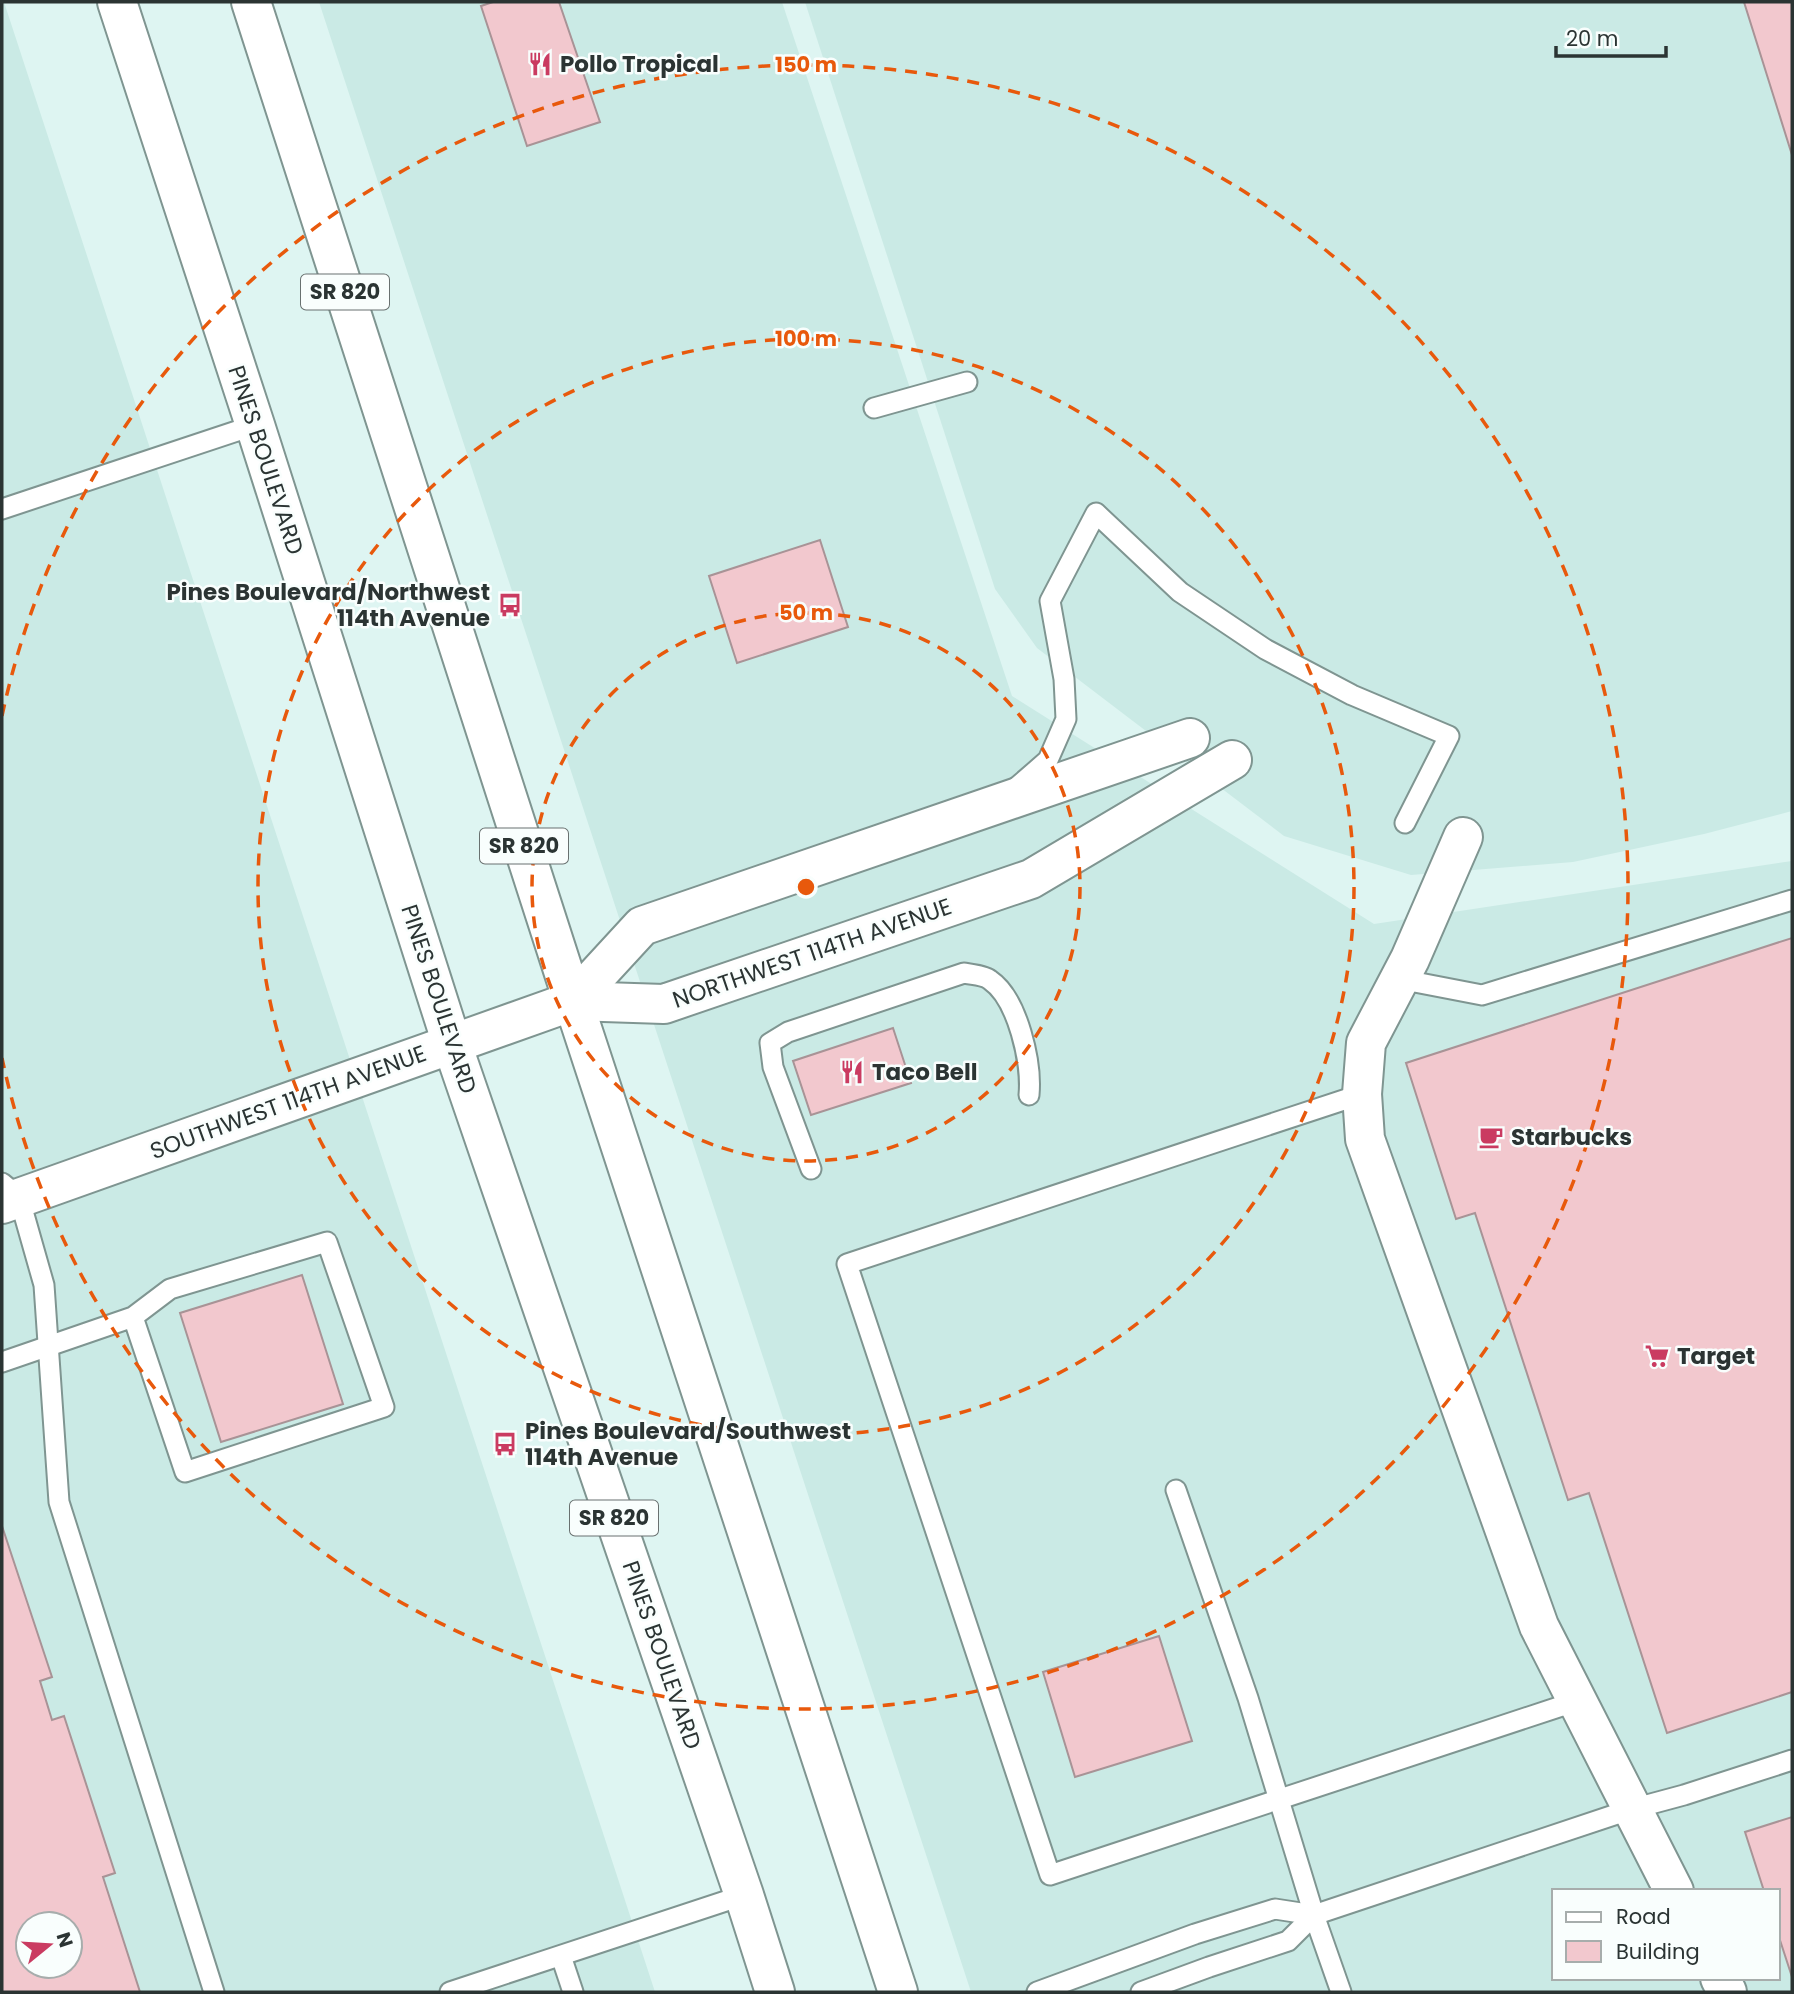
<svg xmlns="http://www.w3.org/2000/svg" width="1794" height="1994" font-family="Poppins,sans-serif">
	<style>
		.built { fill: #caeae5; fill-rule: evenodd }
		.building { fill: #f2c8ce; stroke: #a89396; stroke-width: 2; fill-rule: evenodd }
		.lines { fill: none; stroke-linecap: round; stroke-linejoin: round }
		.service-casing { stroke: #7f9591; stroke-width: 23 }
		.minor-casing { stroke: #7f9591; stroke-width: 42 }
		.tertiary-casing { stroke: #7f9591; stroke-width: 42 }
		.trunk-casing { stroke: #7f9591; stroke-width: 42 }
		.service { stroke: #fff; stroke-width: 19 }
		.minor { stroke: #fff; stroke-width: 38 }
		.tertiary { stroke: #fff; stroke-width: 38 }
		.trunk { stroke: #fff; stroke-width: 38 }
		.ring { fill: none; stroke: #e8590c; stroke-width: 3.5; stroke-dasharray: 12 9 }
		.labels { text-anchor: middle; stroke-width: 5; stroke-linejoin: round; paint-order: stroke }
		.shield { fill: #f9fefd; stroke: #697170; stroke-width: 2 }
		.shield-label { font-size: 21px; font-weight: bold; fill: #2b3433 }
		.poi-label { font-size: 23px; font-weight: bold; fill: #2b3433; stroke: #f9fefd; text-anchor: start }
		.street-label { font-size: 23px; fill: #2b3433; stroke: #f9fefd }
		.centre { fill: #e8590c; stroke: #f9fefd; stroke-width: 3.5 }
		.ring-label { font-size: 21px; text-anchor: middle; font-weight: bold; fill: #e8590c; stroke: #f9fefd; stroke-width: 5; stroke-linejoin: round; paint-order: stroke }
	</style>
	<rect width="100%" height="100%" fill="#def5f2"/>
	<g class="built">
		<path d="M2,2H4L655,1992H2ZM28,1924H70V1966H28Z"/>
		<path d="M319,2H782L1012,696L1374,924L1792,861V1992H971ZM1554,1891H1778V1978H1554Z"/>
		<polygon points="805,2 1792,2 1792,811 1704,834 1573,862 1411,875 1284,836 1037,648 995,589"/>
	</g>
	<g class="building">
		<polygon points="493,2 559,2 600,122 527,146 481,6"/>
		<polygon points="1744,2 1792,2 1792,155"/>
		<polygon points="820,540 848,627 737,663 709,576"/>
		<polygon points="1792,938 1792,1692 1667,1733 1589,1493 1568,1500 1475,1213 1456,1219 1406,1063"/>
		<polygon points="893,1028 911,1083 811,1115 793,1061"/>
		<polygon points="302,1275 343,1404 221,1442 180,1313"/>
		<path d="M2,1526L52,1677L40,1681L52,1720L64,1716L115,1873L103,1877L140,1992H2ZM28,1924H70V1966H28Z"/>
		<polygon points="1159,1636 1192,1741 1075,1777 1043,1672"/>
		<polygon points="1792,1817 1792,1977 1778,1934 1778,1891 1764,1891 1745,1832"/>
	</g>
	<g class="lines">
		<g class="service-casing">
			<g id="service">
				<polyline points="874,408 967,382"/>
				<polyline points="2,509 255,425"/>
				<polyline points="1017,787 1048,760 1066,719 1064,679 1050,601 1096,513 1180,592 1265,649 1352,695 1449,736 1405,823"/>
				<polyline points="1399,979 1482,995 1792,900"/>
				<polyline points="1362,1094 847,1264 1050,1875 1577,1701"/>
				<path d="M811,1169L773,1067L770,1043L788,1032L964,973C972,975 984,975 990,980C1018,999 1032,1063 1029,1095"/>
				<polyline points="2,1183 19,1197 44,1285 59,1502 214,1992"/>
				<polyline points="2,1362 133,1317 170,1289 327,1242 384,1407 185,1472 133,1317"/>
				<polyline points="1176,1490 1248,1698 1314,1915 1341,1992"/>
				<polyline points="561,1956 573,1992"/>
				<polyline points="450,1992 744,1895"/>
				<polyline points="1037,1992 1195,1934 1275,1909 1314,1915 1632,1809 1684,1795 1792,1760"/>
				<polyline points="1141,1992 1209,1967 1288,1941 1314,1915"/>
			</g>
		</g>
		<g class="minor-casing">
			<g id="minor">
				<polyline points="1463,837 1410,959 1366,1043 1362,1094 1365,1139 1539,1626 1674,1891"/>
				<polyline points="573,1001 664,1004 1031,879 1232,760"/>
				<polyline points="573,1001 642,926 1190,738"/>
				<polyline points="1720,1978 1727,1992"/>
			</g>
		</g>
		<g class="tertiary-casing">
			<polyline id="tertiary" points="2,1204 573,1001"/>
		</g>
		<g class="trunk-casing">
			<g id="trunk">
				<polyline points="117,2 255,425 452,1044 744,1895 775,1992"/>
				<polyline points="251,2 573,1001 898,1992"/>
			</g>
		</g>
		<use href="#service" class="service"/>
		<use href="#minor" class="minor"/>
		<use href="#tertiary" class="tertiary"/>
		<use href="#trunk" class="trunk"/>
	</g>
	<g class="ring">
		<circle cx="806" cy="887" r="274"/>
		<circle cx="806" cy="887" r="548"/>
		<path d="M2 716A822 822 0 1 1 2 1058"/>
	</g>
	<defs>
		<g id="restaurant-bare" transform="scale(1.89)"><path d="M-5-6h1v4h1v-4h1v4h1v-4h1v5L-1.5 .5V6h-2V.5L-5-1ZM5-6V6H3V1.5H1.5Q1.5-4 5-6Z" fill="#ca3b61" stroke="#f9fefd" stroke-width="2.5" paint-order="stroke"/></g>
		<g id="bus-bare" transform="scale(1.89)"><path d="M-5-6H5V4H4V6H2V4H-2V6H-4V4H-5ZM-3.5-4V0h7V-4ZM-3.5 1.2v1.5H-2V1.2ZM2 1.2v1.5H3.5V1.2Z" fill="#ca3b61" stroke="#f9fefd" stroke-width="2.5" paint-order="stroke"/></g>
		<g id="cafe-bare" transform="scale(1.89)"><path d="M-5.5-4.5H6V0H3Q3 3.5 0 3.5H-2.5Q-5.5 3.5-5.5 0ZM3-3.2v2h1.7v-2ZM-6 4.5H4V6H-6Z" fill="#ca3b61" stroke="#f9fefd" stroke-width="2.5" paint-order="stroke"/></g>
		<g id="supermarket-bare" transform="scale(1.89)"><path d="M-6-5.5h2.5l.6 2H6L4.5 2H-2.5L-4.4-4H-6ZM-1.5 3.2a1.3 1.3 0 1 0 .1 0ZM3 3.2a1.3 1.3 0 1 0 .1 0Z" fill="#ca3b61" stroke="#f9fefd" stroke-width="2.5" paint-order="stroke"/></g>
	</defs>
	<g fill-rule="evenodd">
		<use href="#restaurant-bare" x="540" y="64"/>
		<use href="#bus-bare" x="510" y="605"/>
		<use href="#restaurant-bare" x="852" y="1072"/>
		<use href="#cafe-bare" x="1491" y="1137"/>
		<use href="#supermarket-bare" x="1657" y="1356"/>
		<use href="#bus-bare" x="505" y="1444"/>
	</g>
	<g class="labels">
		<g class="shield">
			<rect x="301" y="274.5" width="88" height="35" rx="5"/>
			<rect x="480" y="828.5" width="88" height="35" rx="5"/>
			<rect x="570" y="1500.5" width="88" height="35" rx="5"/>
		</g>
		<g class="shield-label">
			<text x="345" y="299">SR 820</text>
			<text x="524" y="853">SR 820</text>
			<text x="614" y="1525">SR 820</text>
		</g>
		<g class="poi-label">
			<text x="560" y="72">Pollo Tropical</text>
			<text x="490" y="600" text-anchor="end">Pines Boulevard/Northwest<tspan x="490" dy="26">114th Avenue</tspan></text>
			<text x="872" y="1080">Taco Bell</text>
			<text x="1511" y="1145">Starbucks</text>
			<text x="1677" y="1364">Target</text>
			<text x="525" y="1439">Pines Boulevard/Southwest<tspan x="525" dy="26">114th Avenue</tspan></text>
		</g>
		<g class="street-label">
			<text transform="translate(266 460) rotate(72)" y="8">PINES BOULEVARD</text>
			<text transform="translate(812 953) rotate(-19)" y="8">NORTHWEST 114TH AVENUE</text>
			<text transform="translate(439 999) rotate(72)" y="8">PINES BOULEVARD</text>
			<text transform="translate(288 1102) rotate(-20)" y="8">SOUTHWEST 114TH AVENUE</text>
			<text transform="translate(662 1655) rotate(71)" y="8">PINES BOULEVARD</text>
		</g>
	</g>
	<circle cx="806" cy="887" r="10" class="centre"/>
	<g class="ring-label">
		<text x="806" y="72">150 m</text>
		<text x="806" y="346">100 m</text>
		<text x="806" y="620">50 m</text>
	</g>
	<rect width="1794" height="1994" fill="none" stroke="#2b3433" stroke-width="7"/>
	<rect x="1552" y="1889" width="228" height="91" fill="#f9fefd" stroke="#a7adac" stroke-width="2"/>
	<rect x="1566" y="1912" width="35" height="10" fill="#ffffff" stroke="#a7adac" stroke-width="2"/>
	<text x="1616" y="1924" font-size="21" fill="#2b3433">Road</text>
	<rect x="1566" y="1941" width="35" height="21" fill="#f2c8ce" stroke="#a7adac" stroke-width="2"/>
	<text x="1616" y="1959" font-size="21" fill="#2b3433">Building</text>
	<g transform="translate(49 1945) rotate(72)"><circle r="33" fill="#f9fefd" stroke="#a7adac" stroke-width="2"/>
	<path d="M0-5L12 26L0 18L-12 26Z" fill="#ca3b61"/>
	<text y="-10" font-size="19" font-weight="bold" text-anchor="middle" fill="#2b3433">N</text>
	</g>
	<path d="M1556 46v10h110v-10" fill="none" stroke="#2b3433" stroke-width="3.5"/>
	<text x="1566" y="46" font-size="21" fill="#2b3433" stroke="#f9fefd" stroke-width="5" paint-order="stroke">20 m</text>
</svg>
